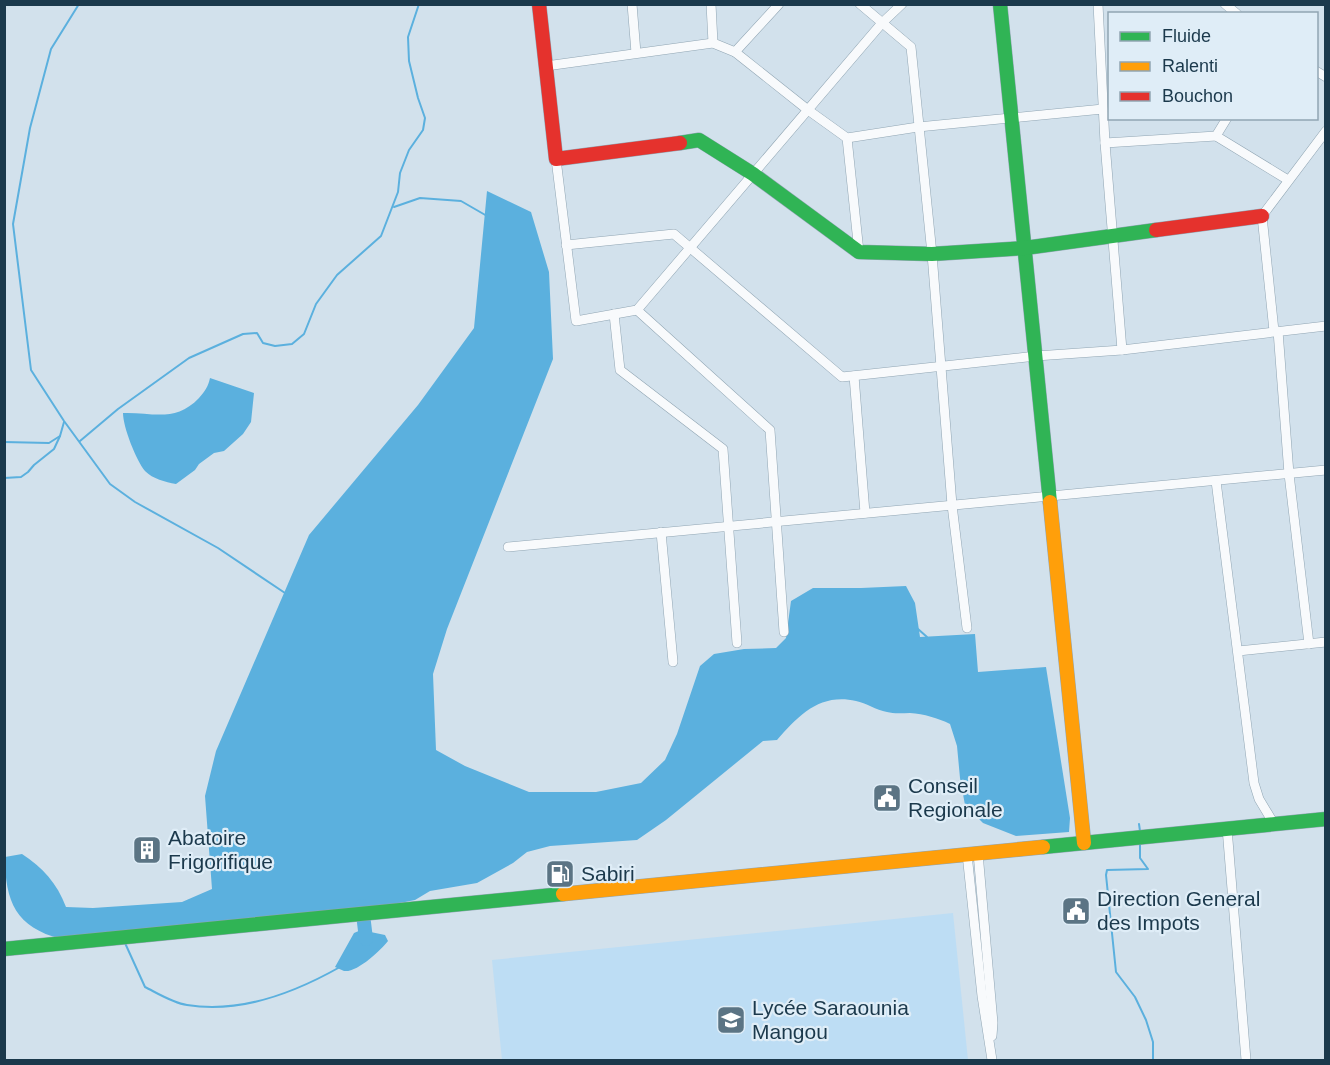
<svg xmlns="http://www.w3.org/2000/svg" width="1330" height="1065" font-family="Arial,sans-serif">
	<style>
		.built { fill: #bdddf4 }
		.water { fill: #5bb0de }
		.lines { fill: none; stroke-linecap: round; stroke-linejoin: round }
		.stream { stroke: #5bb0de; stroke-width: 2 }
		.river { stroke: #5bb0de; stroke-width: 14 }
		.street-casing { stroke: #90a5b3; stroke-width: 10 }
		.fast-casing { stroke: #90a5b3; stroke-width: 15 }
		.slow-casing { stroke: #90a5b3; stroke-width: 15 }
		.jam-casing { stroke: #90a5b3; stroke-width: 15 }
		.street { stroke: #f8fafc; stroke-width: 9 }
		.fast { stroke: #30b455; stroke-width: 14 }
		.slow { stroke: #ff9f0a; stroke-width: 14 }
		.jam { stroke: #e5322d; stroke-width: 14 }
		.labels { text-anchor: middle; stroke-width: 4.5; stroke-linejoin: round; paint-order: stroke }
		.poi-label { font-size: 21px; fill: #1b394c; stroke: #dfedf7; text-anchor: start }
	</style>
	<rect width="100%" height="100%" fill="#d2e1ec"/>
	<polygon class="built" points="953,913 968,1060 502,1060 492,960"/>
	<g class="water">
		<path d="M487,191L531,212L549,272L553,359L447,629L433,674L436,750L465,766L529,792H596L641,783L665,760L677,734L700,666L714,654L744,649L776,648L786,638L791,601L813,588H861L906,586L915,603L920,637L975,634L978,672L1046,667L1070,818L1069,832L1016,836L983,823L965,805L960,778L957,746L950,724C938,718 924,714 910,713C903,713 894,714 887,712C876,710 866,703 856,701C820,693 799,715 777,740L763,741L666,820L637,840L550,846L527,852L513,863L477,883L430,891L415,900L380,907L61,939C16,927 5,902 5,857L22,854C43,868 57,883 66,907L93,908L182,902L212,889L205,796L216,751L309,535L418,405L474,328Z"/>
		<path d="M210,378L254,393L251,422L243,434L224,451L214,453L199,464L195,470L176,484C165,482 153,479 145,471C136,460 123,427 123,413C153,412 175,423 199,398C205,391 208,387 210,378Z"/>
		<path d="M361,930L385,935L388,941C381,950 357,973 344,971C341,970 338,968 335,967L354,933Z"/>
	</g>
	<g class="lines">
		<g class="stream">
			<polyline points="79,4 51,49 30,128 13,224 31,370 64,421 110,484 135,502 218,548 285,593"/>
			<polyline points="394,207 420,198 461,201 487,216"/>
			<polyline points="80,441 118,409 189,358 243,334 257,333 263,343 275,346 292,344 304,334 316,304 337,275 381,236 398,192 400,173 409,150 423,130 425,118 418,98 409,61 408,37 419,4"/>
			<polyline points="4,442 49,443 60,436 64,422"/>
			<polyline points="4,478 21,477 28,472 34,465 54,449 60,436"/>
			<polyline points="918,629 927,637"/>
			<polyline points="1139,824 1140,831"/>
			<polyline points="1140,845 1140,858 1148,869 1107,870 1106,875 1116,972 1135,997 1146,1020 1153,1042 1153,1060"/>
			<path d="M125,943L145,987C157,993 173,1003 187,1005C240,1014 294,993 340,967"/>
		</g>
		<polyline class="river" points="362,906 366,939"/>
		<g class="street-casing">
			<g id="street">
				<polyline points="632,4 636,53"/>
				<polyline points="711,4 713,43"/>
				<polyline points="860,4 911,47 932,254 952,505 967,628"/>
				<polyline points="1098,4 1105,143 1122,350"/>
				<polyline points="1225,4 1237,14"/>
				<polyline points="735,52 779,4"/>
				<polyline points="546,66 713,43 735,52 808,110 847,138 918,127 1103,109"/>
				<polyline points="1316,71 1326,77"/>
				<polyline points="1216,136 1288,180"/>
				<polyline points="847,138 859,252"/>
				<polyline points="1105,143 1216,136 1227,118"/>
				<polyline points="556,159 576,321 637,310 882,23 902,4"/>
				<polyline points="566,245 674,234 842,377 1036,356 1122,350 1326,326"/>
				<polyline points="637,310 770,430 784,632"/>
				<polyline points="614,314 620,370 723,449 737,643"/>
				<polyline points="1274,331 1262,216 1326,131"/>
				<polyline points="1278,331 1289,474 1309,644"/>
				<polyline points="854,376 865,513"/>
				<polyline points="1216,481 1254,783 1259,799 1274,824"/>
				<polyline points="661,532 673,662"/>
				<polyline points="508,547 1326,470"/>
				<polyline points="1238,651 1326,642"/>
				<polyline points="1227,828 1246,1060"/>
				<polyline points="978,853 993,1023 992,1036"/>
				<polyline points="967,854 982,996 992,1060"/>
			</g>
		</g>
		<g class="fast-casing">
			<g id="fast">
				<polyline points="1000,4 1050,502"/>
				<polyline points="680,143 699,140 753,174 859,252 932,254 1025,248 1156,230"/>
				<polyline points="1043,847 1326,819"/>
				<polyline points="4,949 563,894"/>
			</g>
		</g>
		<g class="slow-casing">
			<g id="slow">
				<polyline points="1050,502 1084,843"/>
				<polyline points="563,894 1043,847"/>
			</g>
		</g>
		<g class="jam-casing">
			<g id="jam">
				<polyline points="539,4 556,159 680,143"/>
				<polyline points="1156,230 1262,216"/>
			</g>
		</g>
		<use href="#street" class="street"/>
		<use href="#fast" class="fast"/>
		<use href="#slow" class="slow"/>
		<use href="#jam" class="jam"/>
	</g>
	<defs>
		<g id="civic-square" transform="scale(1.5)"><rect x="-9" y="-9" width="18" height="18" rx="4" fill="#5b7484" stroke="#dfedf7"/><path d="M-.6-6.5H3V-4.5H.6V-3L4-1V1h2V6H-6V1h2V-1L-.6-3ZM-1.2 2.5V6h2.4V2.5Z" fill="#fff"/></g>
		<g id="building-square" transform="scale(1.5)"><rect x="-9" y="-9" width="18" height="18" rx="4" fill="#5b7484" stroke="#dfedf7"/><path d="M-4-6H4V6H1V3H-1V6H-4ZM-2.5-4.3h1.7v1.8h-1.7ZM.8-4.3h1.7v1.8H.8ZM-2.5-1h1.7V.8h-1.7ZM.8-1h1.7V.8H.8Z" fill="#fff"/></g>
		<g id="fuel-square" transform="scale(1.5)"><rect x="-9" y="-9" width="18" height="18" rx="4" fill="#5b7484" stroke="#dfedf7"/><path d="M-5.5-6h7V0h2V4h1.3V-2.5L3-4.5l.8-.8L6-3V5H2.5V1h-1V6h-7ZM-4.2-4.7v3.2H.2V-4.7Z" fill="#fff"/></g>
		<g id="university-square" transform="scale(1.5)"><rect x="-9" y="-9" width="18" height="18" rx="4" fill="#5b7484" stroke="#dfedf7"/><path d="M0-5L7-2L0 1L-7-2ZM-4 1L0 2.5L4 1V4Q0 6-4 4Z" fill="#fff"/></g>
	</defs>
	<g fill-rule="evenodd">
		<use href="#civic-square" x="887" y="798"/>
		<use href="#building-square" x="147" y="850"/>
		<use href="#fuel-square" x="560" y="874"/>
		<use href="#civic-square" x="1076" y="911"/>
		<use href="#university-square" x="731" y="1020"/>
	</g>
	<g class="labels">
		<g class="poi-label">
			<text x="908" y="793">Conseil<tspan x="908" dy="24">Regionale</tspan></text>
			<text x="168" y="845">Abatoire<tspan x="168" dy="24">Frigorifique</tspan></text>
			<text x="581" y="881">Sabiri</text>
			<text x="1097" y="906">Direction General<tspan x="1097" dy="24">des Impots</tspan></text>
			<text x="752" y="1015">Lycée Saraounia<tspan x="752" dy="24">Mangou</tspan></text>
		</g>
	</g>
	<rect width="1330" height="1065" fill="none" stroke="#1b394c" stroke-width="12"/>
	<rect x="1108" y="12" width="210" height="108" fill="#dfedf7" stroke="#91a5b3" stroke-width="1.5"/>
	<rect x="1120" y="32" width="30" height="9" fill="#30b455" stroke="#91a5b3" stroke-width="1.5"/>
	<text x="1162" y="42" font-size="18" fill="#1b394c">Fluide</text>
	<rect x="1120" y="62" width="30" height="9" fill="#ff9f0a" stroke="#91a5b3" stroke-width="1.5"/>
	<text x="1162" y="72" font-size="18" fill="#1b394c">Ralenti</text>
	<rect x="1120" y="92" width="30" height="9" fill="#e5322d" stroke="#91a5b3" stroke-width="1.5"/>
	<text x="1162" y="102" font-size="18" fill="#1b394c">Bouchon</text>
</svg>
